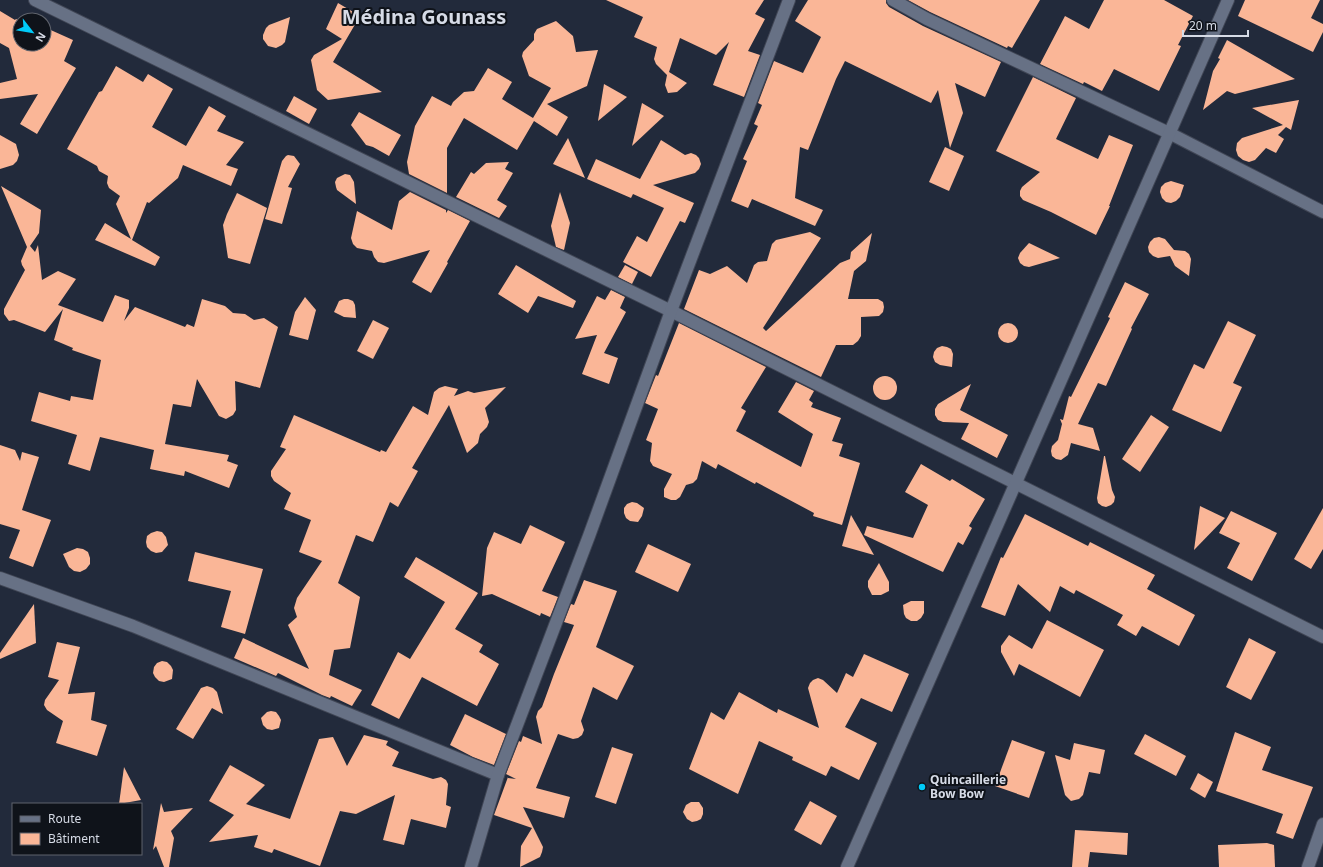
<svg xmlns="http://www.w3.org/2000/svg" width="1323" height="867" font-family="'Noto Sans',sans-serif">
	<style>
		.building { fill: #fab697 }
		.lines { fill: none; stroke-linecap: round; stroke-linejoin: round }
		.street-casing { stroke: #404655; stroke-width: 14 }
		.street { stroke: #677185; stroke-width: 12 }
		.poi-dot { fill: #00cbf9; stroke: #0f131a; stroke-width: 1.5 }
		.labels { text-anchor: middle; stroke-width: 4; stroke-linejoin: round; paint-order: stroke }
		.poi-label { font-size: 12px; font-weight: bold; fill: #d6dbe6; stroke: #0f131a; text-anchor: start }
		.town-label { font-size: 20px; font-weight: bold; fill: #d6dbe6; stroke: #0f131a }
	</style>
	<rect width="100%" height="100%" fill="#222a3b"/>
	<g class="building">
		<polygon points="606,0 764,0 755,14 765,19 748,51 760,55 744,97 713,85 729,42 716,55 680,38 669,72 687,83 677,92 668,93 665,85 667,75 656,64 654,59 657,47 634,37 643,17"/>
		<polygon points="808,0 886,0 886,3 889,7 923,26 1001,62 985,97 955,83 963,113 950,148 938,90 931,103 845,61 836,79 808,150 800,147 795,198 823,210 815,226 752,199 748,208 731,201 747,161 743,159 758,126 754,124 762,105 758,103 774,61 803,73 821,37 795,21"/>
		<polygon points="908,0 1040,0 1012,48 1008,46 1007,48 930,12"/>
		<polygon points="1104,0 1164,0 1193,16 1178,45 1181,46 1159,91 1114,69 1102,91 1084,82 1083,84 1040,64 1065,16 1089,29"/>
		<polygon points="1245,0 1320,0 1311,18 1323,24 1323,32 1313,52 1238,16"/>
		<polygon points="338,3 360,16 333,62 382,92 328,100 317,90 311,60 314,55 342,39 326,29"/>
		<polygon points="0,11 15,20 16,19 20,21 20,44 44,44 44,27 73,40 64,61 76,68 37,134 20,124 38,94 0,99 0,83 17,79 9,48 0,43"/>
		<polygon points="290,17 285,42 282,45 276,48 268,46 263,39 263,35 266,28 269,25"/>
		<polygon points="556,21 573,36 576,52 598,50 587,86 547,104 568,117 557,136 534,121 517,150 464,118 447,148 447,193 409,174 407,162 415,126 432,96 451,106 453,102 464,92 474,91 488,68 512,82 502,99 533,118 551,88 529,76 522,56 523,52 534,40 534,34 537,29"/>
		<polygon points="1227,40 1295,79 1235,94 1227,91 1203,110 1213,71 1220,59 1218,58"/>
		<polygon points="116,66 143,82 148,74 173,89 152,127 186,146 209,106 226,116 217,131 244,142 226,165 238,169 231,186 183,165 178,178 149,203 147,202 132,240 160,257 155,266 95,240 105,223 131,239 116,204 120,196 109,188 107,183 108,176 99,171 97,166 67,149 99,92 102,91"/>
		<polygon points="1033,77 1076,98 1056,139 1098,159 1109,135 1133,145 1109,206 1110,206 1096,235 1051,212 1023,200 1020,196 1020,191 1022,187 1040,172 996,151"/>
		<polygon points="604,84 627,97 598,121"/>
		<polygon points="294,96 317,109 309,124 286,111"/>
		<polygon points="1299,100 1291,130 1286,127 1278,135 1284,139 1276,153 1266,148 1255,160 1249,162 1243,160 1238,156 1236,150 1237,143 1242,138 1283,125 1252,108"/>
		<polygon points="642,103 664,116 632,146"/>
		<polygon points="359,112 401,135 389,156 373,147 366,145 351,125"/>
		<polygon points="0,135 16,144 19,155 17,161 13,165 0,169"/>
		<polygon points="568,138 585,178 553,164"/>
		<polygon points="661,140 685,155 691,153 696,155 699,158 701,164 699,169 695,173 653,185 694,203 685,223 680,221 651,277 623,262 637,236 647,242 664,208 633,194 631,198 587,179 596,159 640,179"/>
		<polygon points="945,147 964,156 949,191 929,182"/>
		<polygon points="288,155 294,156 300,164 288,187 292,188 282,224 265,219 282,161 286,156"/>
		<polygon points="509,162 505,169 513,173 497,200 507,206 499,218 456,197 471,172 474,174 486,163"/>
		<polygon points="345,174 350,175 354,182 356,204 337,190 336,187 335,182 337,178"/>
		<polygon points="1171,181 1184,185 1180,197 1176,201 1171,203 1166,202 1162,198 1160,192 1161,187 1165,183"/>
		<polygon points="1,186 41,210 39,233 30,246 35,252 38,245 42,280 58,271 76,279 58,305 103,322 115,295 129,300 129,308 124,321 135,307 185,327 187,324 194,327 202,299 225,306 233,313 245,314 254,320 264,318 278,327 260,388 235,381 236,410 233,415 226,419 219,416 197,379 191,407 173,404 165,444 229,455 227,461 238,465 229,488 185,471 184,476 150,469 154,450 100,437 90,471 68,464 77,435 31,421 39,392 70,401 71,396 93,400 101,360 72,350 73,348 54,340 63,309 45,332 14,320 9,321 4,314 4,309 25,270 22,265 21,261 27,247"/>
		<polygon points="410,192 446,210 446,213 448,210 470,221 447,262 448,263 431,293 412,282 430,250 384,263 378,262 374,257 372,251 357,248 353,244 351,238 357,211 392,230 399,201"/>
		<polygon points="560,192 570,223 564,250 556,247 551,226"/>
		<polygon points="237,193 267,208 250,264 228,258 223,225 227,214"/>
		<polygon points="810,232 821,238 763,328 766,331 840,263 850,259 851,252 872,233 866,261 854,271 848,299 878,299 883,302 884,307 883,312 879,316 861,317 861,336 858,341 853,345 836,345 821,377 684,309 699,270 710,274 727,266 747,283 754,265 758,262 767,261 772,244 776,240"/>
		<polygon points="1159,237 1165,239 1174,250 1185,251 1189,254 1191,259 1189,276 1175,266 1170,256 1158,258 1153,256 1149,252 1148,247 1150,242 1154,238"/>
		<polygon points="1029,243 1060,258 1029,267 1024,266 1020,263 1018,258 1020,253"/>
		<polygon points="516,265 576,301 573,308 538,296 528,313 498,294"/>
		<polygon points="625,265 638,272 632,284 618,277"/>
		<polygon points="1125,282 1149,294 1131,328 1132,329 1106,386 1098,383 1078,424 1093,428 1100,451 1071,443 1068,455 1061,460 1056,459 1052,456 1051,451 1052,446 1058,440 1062,424 1060,419 1063,420 1069,396 1071,397 1110,318 1108,317"/>
		<polygon points="611,290 625,297 620,308 626,312 604,353 618,358 609,384 582,374 597,335 575,339 597,296 605,300"/>
		<polygon points="305,297 316,310 308,340 289,335 295,312"/>
		<polygon points="344,299 348,299 353,301 355,305 356,318 344,317 334,312 339,301"/>
		<polygon points="373,320 389,328 373,359 357,351"/>
		<polygon points="1228,321 1256,335 1233,383 1242,387 1221,432 1172,410 1194,364 1204,369"/>
		<polygon points="679,323 766,367 741,408 746,411 736,431 801,467 813,434 778,412 796,382 814,391 809,400 813,403 811,407 841,418 832,441 843,444 839,456 860,463 842,525 813,516 814,513 756,482 755,484 718,464 716,469 702,461 697,479 693,483 686,485 680,497 676,500 671,500 664,497 664,489 672,474 653,466 650,461 652,443 646,440 658,409 645,403 656,375 658,376"/>
		<circle cx="1008" cy="333" r="10"/>
		<polygon points="942,346 947,347 951,349 953,354 952,367 940,365 935,362 933,357 934,352 937,348"/>
		<circle cx="885" cy="388" r="12"/>
		<polygon points="971,384 960,410 1008,435 997,458 961,439 969,423 943,422 938,420 935,415 935,409 938,404"/>
		<polygon points="445,386 458,389 454,396 468,391 474,393 506,387 485,408 489,422 487,427 480,434 478,443 467,453 449,405 412,468 418,471 398,507 390,502 373,542 356,535 338,583 360,597 350,648 334,650 329,675 362,690 352,706 331,696 330,698 322,695 278,673 276,676 234,658 243,638 309,669 288,625 297,617 294,608 297,598 322,561 299,552 311,520 284,509 291,493 274,481 271,476 271,471 286,449 280,447 294,415 380,452 381,450 386,452 413,406 428,415 434,392 439,388"/>
		<polygon points="1151,415 1169,427 1140,472 1122,459"/>
		<polygon points="0,445 15,450 20,461 22,452 39,457 22,510 51,520 33,567 9,558 20,530 0,524"/>
		<polygon points="1104,456 1105,456 1112,490 1115,497 1114,502 1111,505 1106,507 1102,506 1098,503 1097,498"/>
		<polygon points="921,464 950,481 952,479 985,499 969,526 972,528 963,545 958,542 943,572 864,535 867,526 913,538 928,505 905,492"/>
		<polygon points="632,502 637,503 644,508 642,516 638,522 630,521 626,518 624,513 624,508 627,504"/>
		<polygon points="1200,506 1225,518 1194,550"/>
		<polygon points="1323,508 1323,549 1311,569 1294,559"/>
		<polygon points="1231,511 1277,533 1252,581 1227,568 1240,543 1219,533"/>
		<polygon points="1025,514 1088,546 1090,542 1155,575 1147,589 1195,615 1179,646 1142,626 1136,636 1117,625 1123,615 1076,590 1074,594 1060,586 1050,612 1018,584 1005,616 981,607 1001,557 1003,558"/>
		<polygon points="851,515 874,555 842,546"/>
		<polygon points="530,525 565,542 542,591 558,597 550,617 541,613 540,616 492,594 482,596 487,548 494,532 521,544"/>
		<polygon points="157,531 162,532 166,537 168,545 162,552 156,553 151,551 147,547 146,542 147,536 151,533"/>
		<polygon points="648,544 691,564 678,592 635,572"/>
		<polygon points="77,548 83,549 88,552 90,558 90,564 86,569 80,572 74,571 69,567 63,554"/>
		<polygon points="195,552 263,569 245,634 221,627 231,591 188,581"/>
		<polygon points="416,557 478,593 455,629 483,645 479,652 499,664 477,706 422,677 399,719 371,705 398,652 410,659 445,602 404,577"/>
		<polygon points="879,563 889,582 889,591 881,595 872,595 868,587 868,581"/>
		<polygon points="584,580 617,591 596,647 634,666 617,700 593,687 581,721 584,730 582,735 578,738 573,739 558,734 536,788 570,797 564,818 523,807 543,847 542,852 540,857 520,867 521,846 532,828 494,815 508,777 508,778 516,779 506,774 519,741 521,742 523,736 542,744 536,717 538,711 542,707 554,674 574,625 564,622 571,604 574,605"/>
		<polygon points="911,601 924,601 924,613 921,618 917,621 911,621 906,618 904,614 903,605"/>
		<polygon points="34,604 36,643 0,659 0,653"/>
		<polygon points="1047,620 1104,650 1080,697 1019,664 1014,676 1001,652 1001,646 1009,635 1032,649"/>
		<polygon points="1249,638 1276,652 1251,700 1226,687"/>
		<polygon points="57,642 80,647 68,694 95,692 91,720 107,725 97,756 56,743 63,721 47,710 44,705 45,700 59,680 48,677"/>
		<polygon points="864,654 909,674 892,712 861,698 845,727 877,743 859,780 831,766 826,776 792,760 793,757 759,741 738,794 689,769 711,712 724,720 739,692 777,713 778,709 819,728 808,688 810,683 813,680 818,678 823,680 837,693 846,673 853,677"/>
		<polygon points="162,661 167,662 171,666 173,670 172,679 164,682 159,681 155,677 153,673 154,667 157,663"/>
		<polygon points="207,686 213,688 217,692 223,714 212,708 193,739 176,729 201,688"/>
		<polygon points="271,711 276,712 279,716 281,720 279,728 272,730 267,729 263,725 261,718 267,712"/>
		<polygon points="465,714 506,734 494,765 473,757 450,745"/>
		<polygon points="1235,732 1271,747 1262,770 1313,787 1293,839 1276,833 1283,814 1216,791"/>
		<polygon points="1145,734 1186,756 1176,776 1134,754"/>
		<polygon points="364,735 388,741 386,745 399,752 392,766 433,779 441,777 446,780 448,784 446,805 451,807 446,828 411,819 404,845 383,840 395,795 356,814 340,811 320,866 274,849 272,853 254,847 258,835 209,842 234,815 209,801 230,765 265,785 246,804 290,819 319,739 333,737 347,766"/>
		<polygon points="1012,740 1045,752 1029,798 995,786"/>
		<polygon points="1074,743 1105,750 1100,774 1089,772 1083,795 1079,799 1071,801 1065,795 1055,755 1070,760"/>
		<polygon points="612,747 633,754 616,804 595,797"/>
		<polygon points="124,767 141,800 119,804"/>
		<polygon points="1198,773 1213,782 1205,798 1190,789"/>
		<polygon points="810,801 837,816 821,845 794,830"/>
		<polygon points="691,802 699,802 703,808 703,814 701,819 697,821 692,822 687,819 683,812 686,805"/>
		<polygon points="161,803 164,812 193,808 171,831 174,838 169,867 164,867 156,846 153,850"/>
		<polygon points="1075,830 1128,833 1127,855 1090,852 1088,867 1072,867"/>
		<polygon points="1267,843 1274,845 1275,867 1219,867 1218,845"/>
	</g>
	<g class="lines">
		<g class="street-casing">
			<g id="street">
				<polyline points="35,0 671,311 1323,637"/>
				<polyline points="893,0 927,19 1169,133 1323,212"/>
				<polyline points="0,578 133,626 498,775"/>
				<polyline points="471,867 498,775 589,536 671,311 789,0"/>
				<polyline points="847,867 1228,0"/>
				<polyline points="1308,867 1323,824"/>
			</g>
		</g>
		<use href="#street" class="street"/>
	</g>
	<circle class="poi-dot" cx="922" cy="787" r="4"/>
	<g class="labels">
		<g class="poi-label">
			<text x="930" y="784">Quincaillerie<tspan x="930" dy="14">Bow Bow</tspan></text>
		</g>
		<g class="town-label">
			<text x="424" y="24">Médina Gounass</text>
		</g>
	</g>
	<rect x="12" y="803" width="130" height="52" fill="#0f131a" stroke="#5f636c"/>
	<rect x="20" y="816" width="20" height="6" fill="#677185" stroke="#5f636c"/>
	<text x="48" y="823" font-size="12" fill="#d6dbe6">Route</text>
	<rect x="20" y="833" width="20" height="12" fill="#fab697" stroke="#5f636c"/>
	<text x="48" y="843" font-size="12" fill="#d6dbe6">Bâtiment</text>
	<g transform="translate(32 32) rotate(121)"><circle r="19" fill="#0f131a" stroke="#5f636c"/>
	<path d="M0-3L7 15L0 10L-7 15Z" fill="#00cbf9"/>
	<text y="-6" font-size="11" font-weight="bold" text-anchor="middle" fill="#d6dbe6">N</text>
	</g>
	<path d="M1183 30v6h65v-6" fill="none" stroke="#d6dbe6" stroke-width="2"/>
	<text x="1189" y="30" font-size="12" fill="#d6dbe6" stroke="#0f131a" stroke-width="3" paint-order="stroke">20 m</text>
</svg>
